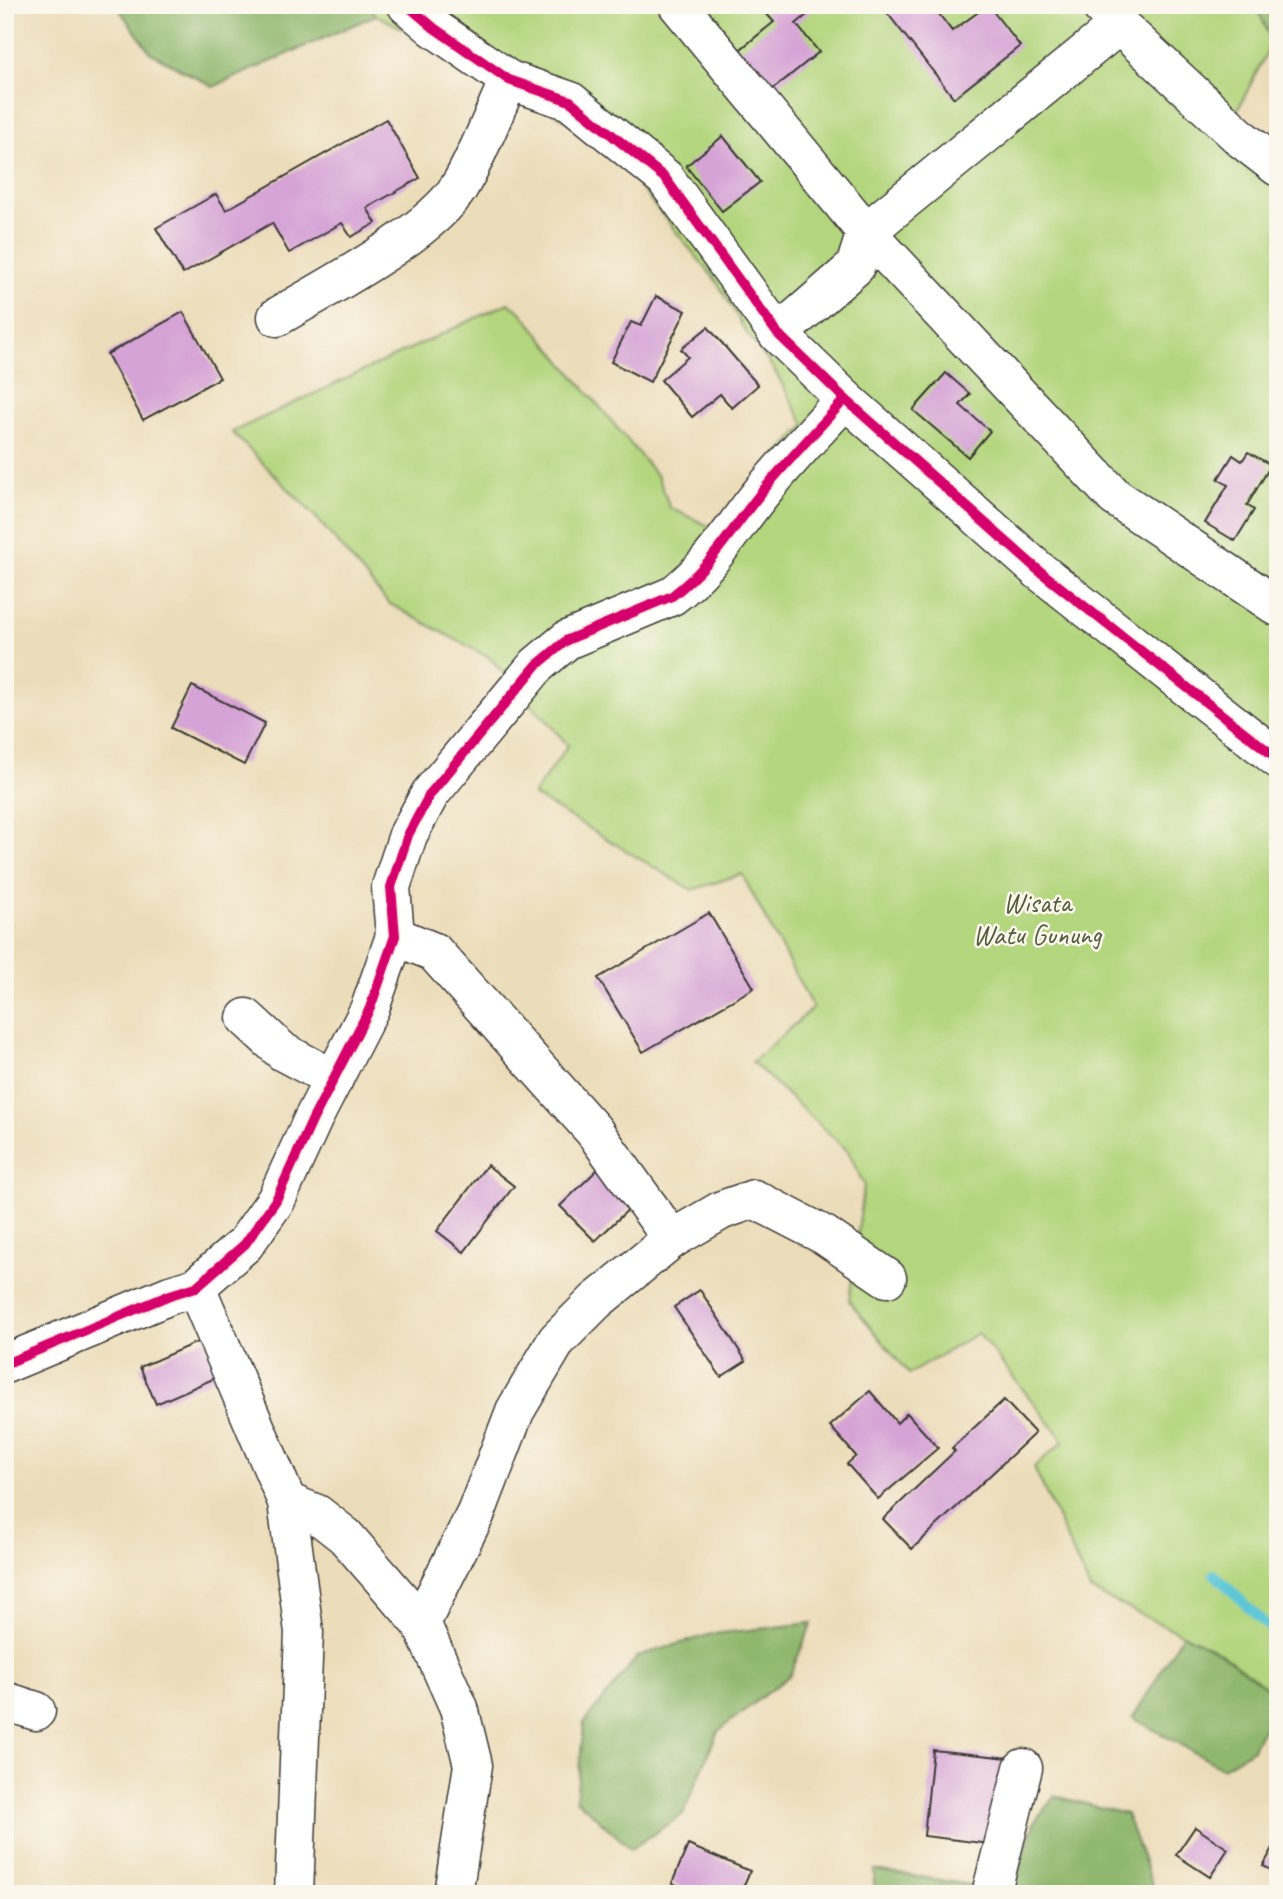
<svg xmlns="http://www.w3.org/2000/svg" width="1283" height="1899" font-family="Caveat,sans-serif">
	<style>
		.green { fill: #b4d67e; stroke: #68794d; stroke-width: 2 }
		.forest { fill: #8fb76d; stroke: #566a44; stroke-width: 2 }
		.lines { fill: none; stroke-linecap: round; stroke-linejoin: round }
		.stream { stroke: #5cc6d8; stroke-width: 10 }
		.building { fill: #d5a3d6 }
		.minor-casing { stroke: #3b3934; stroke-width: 41 }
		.minor { stroke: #fff; stroke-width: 38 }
		.cycleway-casing { stroke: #fbf7ec; stroke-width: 15 }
		.cycleway { stroke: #d6006c; stroke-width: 10 }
		.labels { text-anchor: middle; stroke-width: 5; stroke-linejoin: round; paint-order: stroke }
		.park-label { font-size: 28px; fill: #515d3e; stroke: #fbf7ec }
	</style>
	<rect width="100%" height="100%" fill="#fbf7ec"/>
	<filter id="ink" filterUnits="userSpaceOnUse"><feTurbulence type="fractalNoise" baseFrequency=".0143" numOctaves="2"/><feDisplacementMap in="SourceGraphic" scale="14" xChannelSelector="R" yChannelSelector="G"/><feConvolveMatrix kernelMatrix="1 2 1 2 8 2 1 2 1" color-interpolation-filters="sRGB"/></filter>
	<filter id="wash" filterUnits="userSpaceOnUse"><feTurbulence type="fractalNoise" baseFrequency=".00686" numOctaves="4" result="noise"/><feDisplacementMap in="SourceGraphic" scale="28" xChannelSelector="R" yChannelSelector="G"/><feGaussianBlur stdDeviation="1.57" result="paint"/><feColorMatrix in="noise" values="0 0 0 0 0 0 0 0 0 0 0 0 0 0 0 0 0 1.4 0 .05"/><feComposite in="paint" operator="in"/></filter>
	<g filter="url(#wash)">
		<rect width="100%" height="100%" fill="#ecddba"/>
		<polygon class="green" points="368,5 1256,5 1272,42 1232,121 1278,158 1278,1696 1221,1653 1090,1590 1034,1467 1064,1441 978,1333 909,1374 849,1301 864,1185 848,1151 752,1062 813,1008 742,874 692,890 533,795 568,745 490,658 388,603 314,515 232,432 508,303 521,312 658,477 670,508 713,528 805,425 773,368 746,332 717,282 602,141 436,46 376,15"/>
		<g class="forest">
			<polygon points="116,5 368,5 376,15 213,87 151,53"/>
			<polygon points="1256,5 1278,5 1278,42 1272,42"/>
			<polygon points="812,1623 790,1675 718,1731 683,1814 631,1849 576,1799 584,1723 638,1656 712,1634"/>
			<polygon points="1183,1634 1221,1653 1278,1696 1253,1749 1222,1768 1133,1718"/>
			<polygon points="1055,1796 1126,1814 1156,1894 874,1894 874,1870 1011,1891 1035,1821"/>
		</g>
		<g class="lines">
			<polyline class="stream" points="1214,1574 1278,1636"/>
		</g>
		<g id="blocks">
			<g class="building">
				<polygon points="771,5 812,5 814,9 796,24 819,52 768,93 736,53 774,22 764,11"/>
				<polygon points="881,5 932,5 952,31 988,5 1020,46 954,98"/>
				<polygon points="386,119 420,178 367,208 376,223 351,237 342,223 289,253 272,223 183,274 156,228 216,194 226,210"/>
				<polygon points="723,136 760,182 722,211 686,166"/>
				<polygon points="656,296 686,311 650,382 611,362 631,322 641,326"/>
				<polygon points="183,312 220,378 143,420 107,354"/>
				<polygon points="708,327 758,385 732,408 720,394 692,417 661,380 688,357 681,349"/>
				<polygon points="946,373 970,394 960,405 990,431 968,457 913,410"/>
				<polygon points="1248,452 1271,465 1247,505 1254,510 1235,541 1205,523 1228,485 1218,479 1233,455 1242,461"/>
				<polygon points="192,686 265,723 244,765 171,728"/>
				<polygon points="709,913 754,988 643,1052 598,978"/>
				<polygon points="487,1165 514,1186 464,1252 437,1231"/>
				<polygon points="599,1168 634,1204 595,1241 560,1206"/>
				<polygon points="700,1290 746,1361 721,1377 674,1307"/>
				<polygon points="211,1336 227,1373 156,1404 140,1367"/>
				<polygon points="870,1391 897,1423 907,1413 938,1448 878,1499 847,1464 856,1456 830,1426"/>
				<polygon points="1004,1400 1035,1433 912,1549 883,1519 955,1451 952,1448"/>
				<polygon points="933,1750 1008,1758 998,1845 924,1836"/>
				<polygon points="1195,1827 1228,1849 1210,1877 1176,1855"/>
				<polygon points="1278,1839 1278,1873 1263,1866"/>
				<polygon points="688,1845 750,1871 740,1894 697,1894 672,1883"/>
			</g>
		</g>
	</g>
	<g filter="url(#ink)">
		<use href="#blocks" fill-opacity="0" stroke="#3b3934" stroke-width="2"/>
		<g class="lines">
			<g class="minor-casing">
				<g id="minor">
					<polyline points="407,5 434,28 509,80 570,101 665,178 778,334 845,399 1037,569 1278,759"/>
					<polyline points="678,5 866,232 1115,497 1278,607"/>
					<polyline points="1100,5 1119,25 1243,140 1278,167"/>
					<path d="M277,317C326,288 431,233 459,187C478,156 493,114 509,80"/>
					<polyline points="778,334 855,267 866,232 1119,25"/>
					<polyline points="395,936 434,952 594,1131 672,1239 722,1210 754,1199 824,1235 887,1278"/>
					<polyline points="246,1018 283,1052 334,1079"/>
					<polyline points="196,1287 287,1502 304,1632 294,1894"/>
					<path d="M5,1364L170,1295L196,1287L245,1244L276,1200L313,1119L370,1008L395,936L391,887L408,835L430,794L537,665L567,640L672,596C714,564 733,526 766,487C791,457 819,428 845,399"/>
					<polyline points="287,1502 317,1514 345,1536 421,1623"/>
					<polyline points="5,1701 36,1711"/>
					<polyline points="453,1894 473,1765 459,1708 421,1623 476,1513 515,1411 557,1340 596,1301 672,1239"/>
					<polyline points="991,1894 1023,1768"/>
				</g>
			</g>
			<use href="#minor" class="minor"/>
			<g class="cycleway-casing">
				<g id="cycleway">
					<polyline points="407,5 434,28 509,80 570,101 665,178 778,334 845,399 1037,569 1278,759"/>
					<path d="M5,1364L170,1295L196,1287L245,1244L276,1200L313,1119L370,1008L395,936L391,887L408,835L430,794L537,665L567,640L672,596C714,564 733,526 766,487C791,457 819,428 845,399"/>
				</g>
			</g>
			<use href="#cycleway" class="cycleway"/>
		</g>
	</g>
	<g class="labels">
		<g class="park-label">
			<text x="1037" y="912">Wisata<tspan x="1037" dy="32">Watu Gunung</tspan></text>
		</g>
	</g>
	<rect width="1283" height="1899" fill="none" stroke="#fbf7ec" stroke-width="28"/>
</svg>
